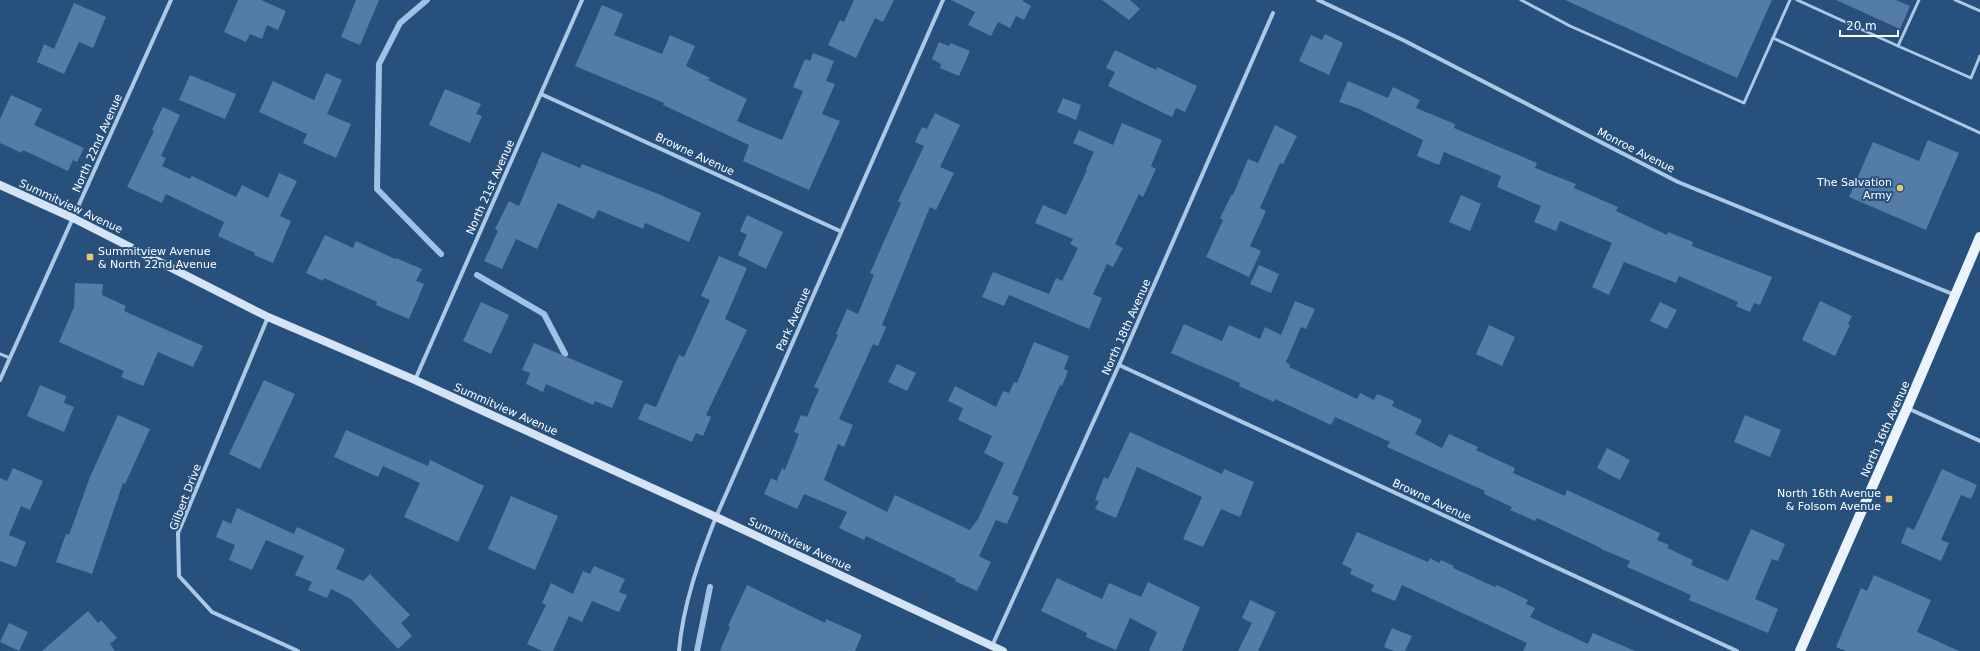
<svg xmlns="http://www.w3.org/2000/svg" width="1980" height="651" font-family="'DejaVu Sans',sans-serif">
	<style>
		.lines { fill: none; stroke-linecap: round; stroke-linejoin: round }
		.stream { stroke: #a0c3e5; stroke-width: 6 }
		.building { fill: #537ca7 }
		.lane { stroke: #acc8e4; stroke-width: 3 }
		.street { stroke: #acc8e4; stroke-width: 4 }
		.secondary { stroke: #d4e4f4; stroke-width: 8 }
		.primary { stroke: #ebf3fc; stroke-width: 10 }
		.poi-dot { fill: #edc471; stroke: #27507c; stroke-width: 1.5 }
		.labels { text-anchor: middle; stroke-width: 4; stroke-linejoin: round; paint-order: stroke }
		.street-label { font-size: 11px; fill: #fff; stroke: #27507c }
		.poi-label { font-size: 11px; fill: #fff; stroke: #27507c; text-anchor: end }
	</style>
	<rect width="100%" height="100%" fill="#27507c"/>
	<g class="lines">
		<g class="stream">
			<polyline points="427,0 400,23 379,64 377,189 441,254"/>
			<polyline points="477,275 544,314 565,354"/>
			<polyline points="697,651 710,587"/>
		</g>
	</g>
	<g class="building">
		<polygon points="238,0 261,0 286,11 278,30 267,25 262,39 250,34 246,42 224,32"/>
		<polygon points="356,0 379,0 360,45 341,37"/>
		<polygon points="854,0 894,0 883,22 875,18 856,58 828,45 840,20 844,22"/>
		<polygon points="951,0 1023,0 1023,1 1031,6 1024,20 1016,16 1010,28 998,22 991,36 968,25 975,12"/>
		<polygon points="1102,0 1130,0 1140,9 1129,20"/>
		<polygon points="1565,0 1772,0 1737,78"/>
		<polygon points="1836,0 1896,0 1910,6 1900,29"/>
		<polygon points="74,3 106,17 93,48 79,42 64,74 37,62 44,44 54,49"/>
		<polygon points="602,5 623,14 614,35 662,54 670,35 695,46 686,66 710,78 708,80 747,99 737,121 782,140 803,91 793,87 805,59 810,61 813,53 834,61 826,81 835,84 822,114 840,121 809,190 743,161 749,145 663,105 664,103 575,66"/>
		<polygon points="1325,34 1343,43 1329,75 1299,61 1311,35 1322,40"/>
		<polygon points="939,42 949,46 951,43 970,51 959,76 940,68 941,64 932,59"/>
		<polygon points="1115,50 1156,70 1157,67 1197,86 1185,112 1176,108 1172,117 1108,86 1115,72 1106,68"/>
		<polygon points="326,73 342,80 327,114 351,124 336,158 303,143 307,134 259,112 273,81 314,100"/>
		<polygon points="190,75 236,94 225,119 179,100"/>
		<polygon points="1348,81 1388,98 1393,87 1420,100 1416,108 1455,124 1454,128 1537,163 1535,168 1576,184 1574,188 1618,207 1616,211 1667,235 1668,232 1693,242 1692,246 1772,277 1760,305 1754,303 1750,312 1736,306 1738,302 1679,276 1676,283 1624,262 1609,295 1592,287 1612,243 1560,221 1556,231 1534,222 1541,206 1497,187 1501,176 1444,152 1439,165 1417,156 1423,140 1357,108 1339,102"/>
		<polygon points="445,89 481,104 476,114 482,116 470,143 429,125"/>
		<polygon points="11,95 42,109 34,125 84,148 77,162 73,160 68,171 23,150 22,153 0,143 0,119"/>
		<polygon points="1063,98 1081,105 1076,120 1057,112"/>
		<polygon points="163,107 180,115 161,156 166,158 162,166 190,179 192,176 236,197 242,185 268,198 279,173 297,181 280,216 291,221 273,263 254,255 255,253 218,236 224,222 166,194 162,203 127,187 154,131 152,130"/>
		<polygon points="935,113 960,125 940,167 954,173 936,210 930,207 882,325 886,327 878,346 873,344 839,419 853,425 844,447 838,444 824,480 887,512 895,495 970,530 978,519 1004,463 984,453 992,436 958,420 963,408 948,401 955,386 996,407 1003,391 1009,393 1014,382 1017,383 1034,342 1069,356 1064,369 1068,371 1062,386 1060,385 1012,494 1019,497 1007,524 996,520 979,556 991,562 977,591 955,581 956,579 866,536 864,540 839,528 847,512 804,494 797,509 764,494 771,478 777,481 782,468 785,470 799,434 794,432 801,415 807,417 819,389 814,387 838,335 836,334 847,309 858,314 874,275 870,273 901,203 898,201 924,146 915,142 922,127 927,129"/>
		<polygon points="1122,123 1162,140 1151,166 1156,169 1143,197 1139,194 1115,244 1123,248 1113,267 1107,264 1093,294 1102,298 1089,329 1009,295 1004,306 982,297 993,272 1049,294 1056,278 1062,281 1078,248 1070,244 1073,239 1035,223 1043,205 1066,215 1087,170 1086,169 1094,152 1073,143 1079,130 1113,145"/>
		<polygon points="1275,125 1297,136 1283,164 1280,163 1260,208 1266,211 1250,246 1261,251 1249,277 1206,257 1223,220 1220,218 1232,194 1233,195 1248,159 1258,163"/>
		<polygon points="1928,140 1959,153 1926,230 1849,197 1873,142 1919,161"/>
		<polygon points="542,152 580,168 582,164 658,194 701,213 689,242 645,223 643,229 598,210 594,219 558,203 537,249 516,239 502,269 484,261 498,231 495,229 509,201 519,206"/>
		<polygon points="1461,195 1481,204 1470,231 1449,222"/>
		<polygon points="747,215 783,232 766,269 738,255 747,235 740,231"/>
		<polygon points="325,235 353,248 356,241 395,259 396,258 422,269 416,281 424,284 409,319 376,305 377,302 324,278 323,281 306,273"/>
		<polygon points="719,256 747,268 725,319 747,330 706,415 711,417 703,436 696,433 692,442 638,419 645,403 656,407 679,355 684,357 710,300 701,296"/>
		<polygon points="1259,265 1279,274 1271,293 1250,284"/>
		<polygon points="75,283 103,284 102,295 126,306 124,311 203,346 193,367 158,352 143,386 121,377 124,371 59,342 74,307"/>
		<polygon points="1295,301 1315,309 1306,329 1301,327 1286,362 1290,365 1289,367 1357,399 1360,393 1374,400 1377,394 1394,401 1392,406 1422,420 1415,434 1442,448 1449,434 1478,447 1476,450 1515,468 1513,473 1565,496 1567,490 1660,533 1657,540 1669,545 1667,548 1693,560 1691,565 1728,581 1751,529 1785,544 1778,561 1772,559 1755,599 1778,609 1768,633 1689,600 1691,595 1627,567 1630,561 1601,549 1601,548 1537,518 1535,521 1510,510 1512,507 1484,494 1485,491 1387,447 1390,442 1335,417 1331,425 1275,399 1274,402 1239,386 1240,383 1171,353 1184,324 1222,341 1229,325 1260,339 1265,327 1281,335"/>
		<polygon points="1820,301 1852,316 1848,324 1850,325 1835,356 1802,340"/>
		<polygon points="481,302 509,315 491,354 463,341"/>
		<polygon points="1660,302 1677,310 1667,329 1650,321"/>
		<polygon points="1489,325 1515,337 1502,366 1476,354"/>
		<polygon points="534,343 623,381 612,408 595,401 593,405 546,384 543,392 526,384 530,373 522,370"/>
		<polygon points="897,364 916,373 907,391 888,382"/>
		<polygon points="264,380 295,394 260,469 229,454"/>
		<polygon points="40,385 66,396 64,403 74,407 64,432 27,416"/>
		<polygon points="118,415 150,429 125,484 123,483 92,574 56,562 66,534 69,535 90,477"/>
		<polygon points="1745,415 1781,430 1770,457 1734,442"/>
		<polygon points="346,430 428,466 430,460 484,486 458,542 404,517 420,483 383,466 378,477 334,457"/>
		<polygon points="1130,432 1222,474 1224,469 1254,482 1240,517 1221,509 1203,547 1183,539 1202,497 1137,467 1116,518 1095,509 1099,501 1095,500 1104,477 1108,479"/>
		<polygon points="1607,448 1630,460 1620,480 1597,468"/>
		<polygon points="13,468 43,481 30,510 21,506 9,535 26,542 16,567 0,561 0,478 7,481"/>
		<polygon points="1942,469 1977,485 1971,499 1961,495 1941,540 1949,543 1941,561 1901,543 1907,527 1914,530"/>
		<polygon points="511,496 558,516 535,570 488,549"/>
		<polygon points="237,508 294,534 297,527 345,549 336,569 363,581 370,574 410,615 401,623 412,636 398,649 351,599 331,589 327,598 308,590 312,582 295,575 304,556 266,540 252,570 229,560 235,545 216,537 223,520 231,524"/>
		<polygon points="1357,532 1428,562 1430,558 1439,563 1441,560 1454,566 1453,568 1495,587 1497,585 1528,600 1526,604 1535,608 1530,617 1588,644 1593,633 1635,651 1523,651 1527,643 1402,585 1395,601 1371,591 1374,585 1350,574 1352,569 1342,564"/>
		<polygon points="594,566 625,579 619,592 627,595 619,612 592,601 582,622 569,616 553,651 542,651 527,644 546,605 542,603 551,583 573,594 583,571 590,574"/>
		<polygon points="1874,575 1931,600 1917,632 1959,651 1846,651 1836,647 1861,588 1867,591"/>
		<polygon points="1057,578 1102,599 1109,583 1141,597 1148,582 1200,607 1182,651 1149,651 1157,632 1130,618 1116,650 1086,637 1087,633 1041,611"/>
		<polygon points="747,585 825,623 826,619 862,635 855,651 720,651 730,627 728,626"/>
		<polygon points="1250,600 1276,612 1258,651 1238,651 1252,623 1242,618"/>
		<polygon points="88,611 98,623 101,620 117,638 110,644 115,651 42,651"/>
		<polygon points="9,623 28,632 19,651 0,642"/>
		<polygon points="1392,628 1412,636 1405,651 1394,651 1384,647"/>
	</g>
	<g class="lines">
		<g class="lane">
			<polyline points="1521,0 1570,26 1744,103 1790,0"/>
			<polyline points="1797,0 1898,46"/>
			<polyline points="1919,0 1898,46 1971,78 1980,56"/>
			<polyline points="1955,0 1980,11"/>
			<polyline points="1773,38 1980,133"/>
			<polyline points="0,354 10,358"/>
		</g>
		<g class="street">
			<polyline points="1318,0 1403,40 1678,182 1955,295"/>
			<polyline points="541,94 840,231"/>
			<polyline points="268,317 178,533 179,576 212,612 298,651"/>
			<polyline points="1119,365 1737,651"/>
			<polyline points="0,380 171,0"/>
			<polyline points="415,380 582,0"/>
			<polyline points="1907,408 1980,441"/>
			<polyline points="992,646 1119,365 1273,13"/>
			<path d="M679,651C683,604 699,560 716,517L943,0"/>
		</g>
		<polyline class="secondary" points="0,185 73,218 268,317 415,380 716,517 1003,651"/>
		<polyline class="primary" points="1800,651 1907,408 1980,237"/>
	</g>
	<g class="poi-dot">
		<circle cx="1900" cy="188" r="4"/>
		<rect x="86" y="253" width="8" height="8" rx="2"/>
		<rect x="1885" y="495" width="8" height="8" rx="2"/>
	</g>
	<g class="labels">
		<g class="street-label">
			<text transform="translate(97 143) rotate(-66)" y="4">North 22nd Avenue</text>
			<text transform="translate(1636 150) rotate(27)" y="4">Monroe Avenue</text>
			<text transform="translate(695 154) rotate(25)" y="4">Browne Avenue</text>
			<text transform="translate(490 187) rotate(-66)" y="4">North 21st Avenue</text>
			<text transform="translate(71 206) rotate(25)" y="4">Summitview Avenue</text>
			<text transform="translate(793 319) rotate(-66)" y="4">Park Avenue</text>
			<text transform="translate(1126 327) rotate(-66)" y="4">North 18th Avenue</text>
			<text transform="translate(506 409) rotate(24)" y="4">Summitview Avenue</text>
			<text transform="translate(1885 429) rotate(-66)" y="4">North 16th Avenue</text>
			<text transform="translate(185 497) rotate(-69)" y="4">Gilbert Drive</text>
			<text transform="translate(1432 500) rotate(25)" y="4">Browne Avenue</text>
			<text transform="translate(800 544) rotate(25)" y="4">Summitview Avenue</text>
		</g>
		<g class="poi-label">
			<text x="1892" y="186">The Salvation<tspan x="1892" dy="13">Army</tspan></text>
			<text x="98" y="255" text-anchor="start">Summitview Avenue<tspan x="98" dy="13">&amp; North 22nd Avenue</tspan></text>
			<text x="1881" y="497">North 16th Avenue<tspan x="1881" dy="13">&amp; Folsom Avenue</tspan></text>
		</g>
	</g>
	<path d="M1840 30v6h58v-6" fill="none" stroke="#ffffff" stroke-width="2"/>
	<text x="1846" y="30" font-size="12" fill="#ffffff" stroke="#27507c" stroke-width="3" paint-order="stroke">20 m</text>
</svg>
